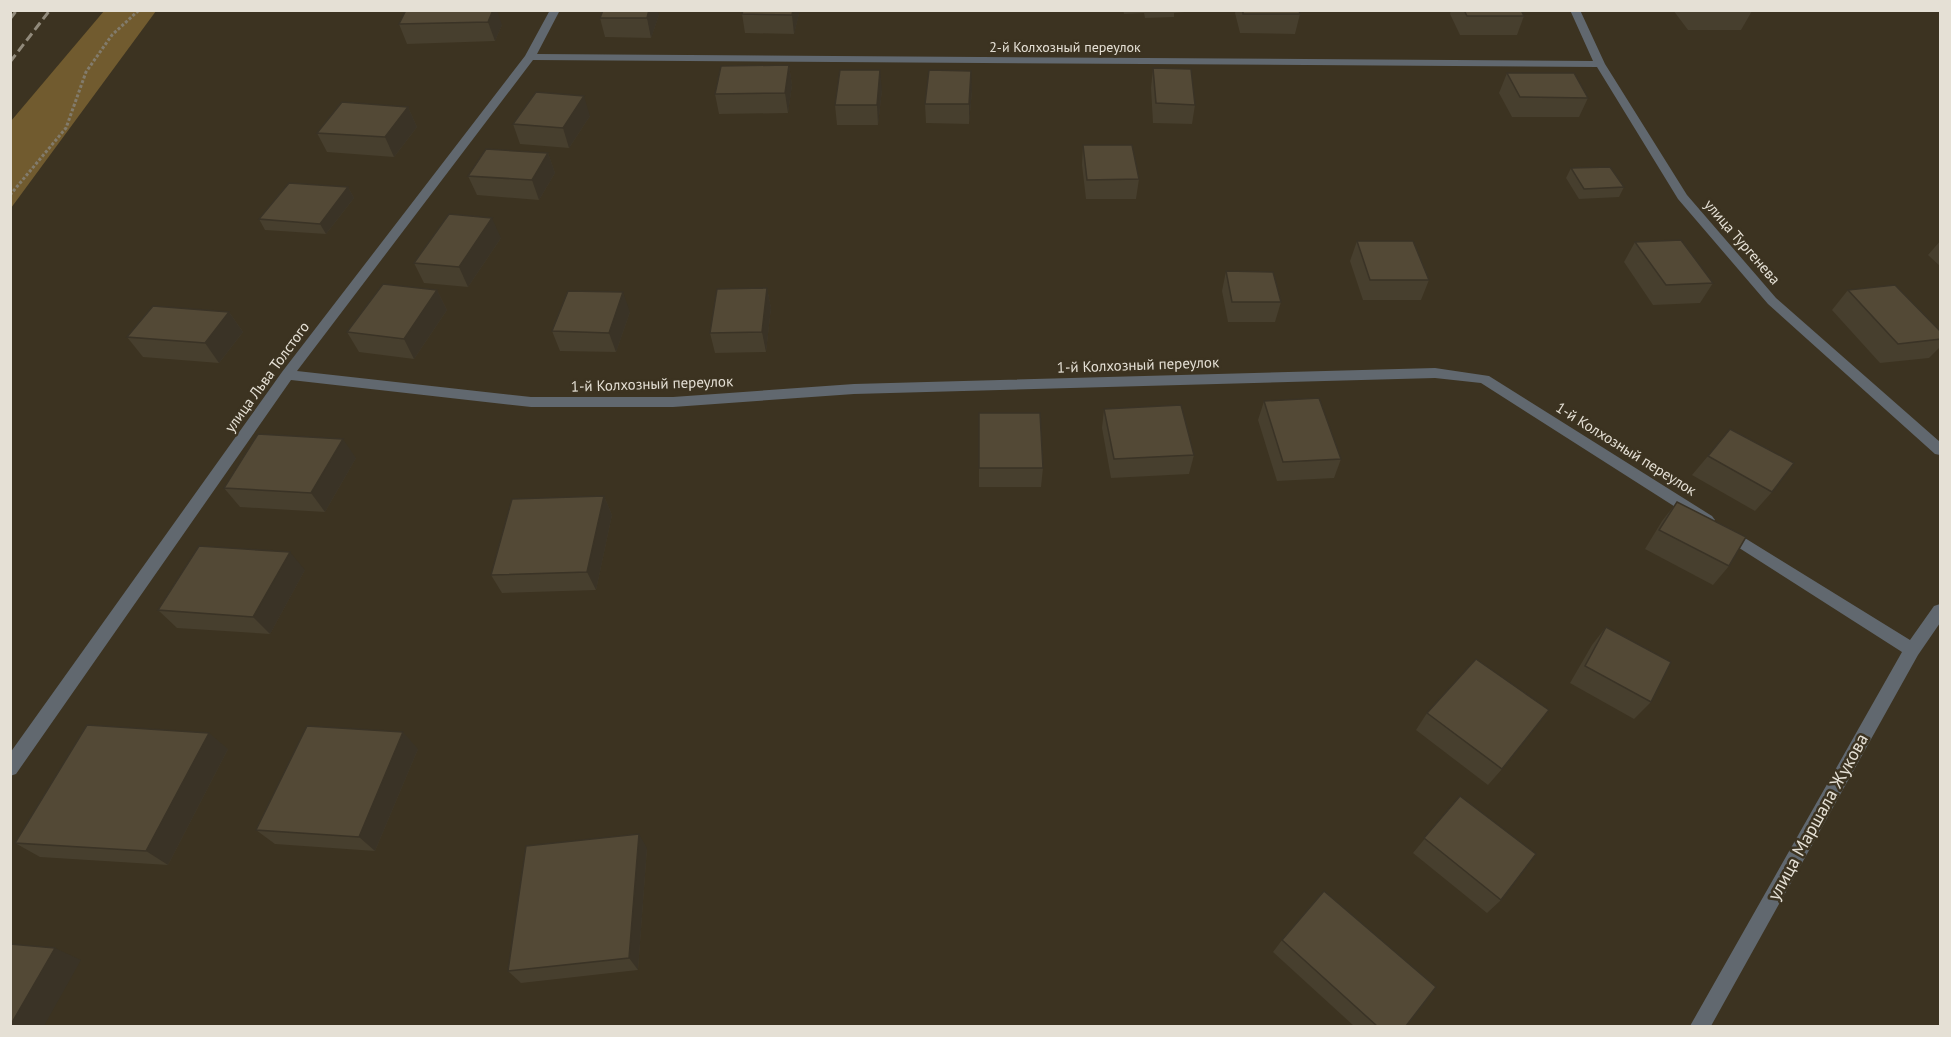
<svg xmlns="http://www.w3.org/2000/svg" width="1951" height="1037" font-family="'PT Sans',sans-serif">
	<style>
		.green { fill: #715b2f }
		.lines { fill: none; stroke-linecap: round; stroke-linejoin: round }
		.path { stroke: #827b6b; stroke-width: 3; stroke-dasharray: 3 2; stroke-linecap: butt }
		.street { fill: #61686f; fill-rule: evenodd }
		.rail { stroke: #918a7b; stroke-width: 3; stroke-dasharray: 9 4.5; stroke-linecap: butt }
		.wall { fill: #473f2e }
		.shaded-wall { fill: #3a3326 }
		.building { fill: #534936; stroke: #3a3326; stroke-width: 1.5 }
		.labels { text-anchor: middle; stroke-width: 5; stroke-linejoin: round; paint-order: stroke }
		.far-street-label { font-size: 14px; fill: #e5e0d5; stroke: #3c3321 }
		.street-label { font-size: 15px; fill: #e5e0d5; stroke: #3c3321 }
		.near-street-label { font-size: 18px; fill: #e5e0d5; stroke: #3c3321 }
	</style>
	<rect width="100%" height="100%" fill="#3c3321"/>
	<polygon class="green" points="104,11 156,11 11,208 11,121"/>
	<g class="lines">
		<polyline class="path" points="10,195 66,128 86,72 112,35 139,10"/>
		<g class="street">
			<polygon points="550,10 560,10 537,54 1593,61 1570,10 1580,10 1605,64 1687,195 1776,298 1940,442 1940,455 1935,454 1768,304 1678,199 1597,67 533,60 297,371 531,397 673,397 854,384 1435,368 1489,376 1712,516 1715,520 1712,524 1702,524 1481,383 1435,378 854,394 673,407 531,407 291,380 16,774 10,776 10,753 282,372 525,56"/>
			<polygon points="1727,527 1910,640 1934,606 1940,604 1940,623 1918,655 1711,1026 1690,1026 1902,652 1722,537 1719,533 1722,529"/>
		</g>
		<g class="rail">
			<polyline points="10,19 17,10"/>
			<polyline points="10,62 50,10"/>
		</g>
	</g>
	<g class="wall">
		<polygon points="406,10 502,25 495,41 407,44 399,24"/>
		<polygon points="743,10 800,10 794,34 745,33 742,14"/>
		<polygon points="1123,10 1185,10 1185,12 1174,13 1174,17 1145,18 1144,13 1124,14"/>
		<polygon points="1236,10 1299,10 1300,14 1295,34 1240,33 1235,13"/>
		<polygon points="1451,10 1521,10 1524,16 1517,35 1460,35 1450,14"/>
		<polygon points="1673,10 1751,10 1752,11 1741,30 1688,30"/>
		<polygon points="659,15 651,38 605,37 600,18"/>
		<polygon points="789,65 792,85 788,113 719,114 715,94"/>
		<polygon points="1153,68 1195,105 1192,124 1153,123 1151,88"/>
		<polygon points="1507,73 1588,98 1579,117 1512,117 1499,93"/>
		<polygon points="882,90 878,125 837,125 835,105"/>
		<polygon points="972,91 969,124 926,123 925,104"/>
		<polygon points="408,107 417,127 394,157 327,152 317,133"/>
		<polygon points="590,116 569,148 520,144 513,124"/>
		<polygon points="1083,145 1139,179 1136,199 1086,199 1082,165"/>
		<polygon points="548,153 555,173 539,200 477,195 468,176"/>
		<polygon points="1571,168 1624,187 1619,197 1579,199 1566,178"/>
		<polygon points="348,187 354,198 326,234 265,230 259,219"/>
		<polygon points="501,238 468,287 424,283 414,263"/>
		<polygon points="1941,240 1941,267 1928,255"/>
		<polygon points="1357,241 1429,280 1421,300 1363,300 1350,261"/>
		<polygon points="1635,242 1713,283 1700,303 1653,305 1624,262"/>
		<polygon points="1226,271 1281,302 1275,322 1228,322 1222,291"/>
		<polygon points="767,288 771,308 766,352 715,353 710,333"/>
		<polygon points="437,290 447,310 414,359 359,352 347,332"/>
		<polygon points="1848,290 1941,332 1941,346 1929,358 1880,363 1832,310"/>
		<polygon points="229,312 243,332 219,363 143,357 127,337"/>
		<polygon points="630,312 616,352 560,351 552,331"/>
		<polygon points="1264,401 1341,459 1334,478 1277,481 1258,420"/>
		<polygon points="1104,409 1194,455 1189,474 1111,478 1102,428"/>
		<polygon points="979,413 1043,468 1041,487 979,487"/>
		<polygon points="1708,456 1772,492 1755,511 1692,475"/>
		<polygon points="356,458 325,512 240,507 224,488"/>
		<polygon points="604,496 612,515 596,590 502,593 491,575"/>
		<polygon points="1677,502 1729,566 1713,585 1645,549 1662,521"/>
		<polygon points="305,570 270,634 177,628 158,610"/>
		<polygon points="1606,627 1651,702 1634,719 1570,683 1592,645"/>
		<polygon points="1427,713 1502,769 1488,785 1416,730"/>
		<polygon points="228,749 168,865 40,857 15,843"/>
		<polygon points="418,749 375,851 275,844 256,830"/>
		<polygon points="1460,796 1501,900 1487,913 1413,853"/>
		<polygon points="647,848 638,970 521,983 508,971"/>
		<polygon points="1282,940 1406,1026 1354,1026 1273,952"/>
	</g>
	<g class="shaded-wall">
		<polygon points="493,10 497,10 502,25 495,41 488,22"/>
		<polygon points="649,10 658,10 659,15 651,38 647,18"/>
		<polygon points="793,10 800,10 794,34 792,15"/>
		<polygon points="789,65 792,85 788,113 785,93"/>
		<polygon points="880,70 882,90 878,125 877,105"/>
		<polygon points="971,71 972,91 969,124 969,104"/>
		<polygon points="584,96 590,116 569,148 563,128"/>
		<polygon points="408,107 417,127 394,157 385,137"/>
		<polygon points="548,153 555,173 539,200 532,180"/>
		<polygon points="348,187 354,198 326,234 320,224"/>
		<polygon points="492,218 501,238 468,287 459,267"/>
		<polygon points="767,288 771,308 766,352 762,332"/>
		<polygon points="437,290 447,310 414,359 404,339"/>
		<polygon points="623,292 630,312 616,352 609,333"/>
		<polygon points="229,312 243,332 219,363 205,343"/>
		<polygon points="343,439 356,458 325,512 311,493"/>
		<polygon points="604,496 612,515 596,590 587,572"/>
		<polygon points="290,552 305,570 270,634 253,617"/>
		<polygon points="403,732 418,749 375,851 359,837"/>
		<polygon points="209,733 228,749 168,865 146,851"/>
		<polygon points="639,834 647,848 638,970 629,958"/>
		<polygon points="55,948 81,960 44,1026 10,1026"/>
	</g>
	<g class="building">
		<polygon points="406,10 493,10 488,22 399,24"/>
		<polygon points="603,10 649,10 647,18 600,18"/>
		<polygon points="743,10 793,10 792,15 742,14"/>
		<polygon points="1243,10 1299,10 1300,14 1243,14"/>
		<polygon points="1464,10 1521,10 1524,16 1467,16"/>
		<polygon points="1698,10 1751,10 1752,11 1698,11"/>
		<polygon points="789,65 785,93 715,94 721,66"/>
		<polygon points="1153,68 1191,69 1195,105 1156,103"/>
		<polygon points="840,70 880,70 877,105 835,105"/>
		<polygon points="929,70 971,71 969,104 925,104"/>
		<polygon points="1507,73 1574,73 1588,98 1520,97"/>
		<polygon points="536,92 584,96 563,128 513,124"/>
		<polygon points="342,102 408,107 385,137 317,133"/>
		<polygon points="1083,145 1132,145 1139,179 1087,180"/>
		<polygon points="486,149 548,153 532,180 468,176"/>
		<polygon points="1610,167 1624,187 1584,189 1571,168"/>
		<polygon points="289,183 348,187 320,224 259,219"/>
		<polygon points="449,214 492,218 459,267 414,263"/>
		<polygon points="1681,240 1713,283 1666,285 1635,242"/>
		<polygon points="1357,241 1413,241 1429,280 1370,280"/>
		<polygon points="1226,271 1273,272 1281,302 1232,302"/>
		<polygon points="383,284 437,290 404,339 347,332"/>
		<polygon points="1895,285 1941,332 1941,339 1898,344 1848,290"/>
		<polygon points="767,288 762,332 710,333 717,289"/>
		<polygon points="568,291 623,292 609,333 552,331"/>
		<polygon points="153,306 229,312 205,343 127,337"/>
		<polygon points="1319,398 1341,459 1283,462 1264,401"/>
		<polygon points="1181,405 1194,455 1114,459 1104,409"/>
		<polygon points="979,413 1040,413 1043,468 979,468"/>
		<polygon points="1730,429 1794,463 1772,492 1708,456"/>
		<polygon points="258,434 343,439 311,493 224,488"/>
		<polygon points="604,496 587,572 491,575 512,499"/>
		<polygon points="1677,502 1746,537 1729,566 1659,530"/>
		<polygon points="199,546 290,552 253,617 158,610"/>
		<polygon points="1606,627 1671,662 1651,702 1585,666"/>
		<polygon points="1476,659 1549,710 1502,769 1427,713"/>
		<polygon points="87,725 209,733 146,851 15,843"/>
		<polygon points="307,726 403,732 359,837 256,830"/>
		<polygon points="1460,796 1536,854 1501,900 1424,838"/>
		<polygon points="639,834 629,958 508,971 526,846"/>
		<polygon points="1324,891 1436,987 1406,1026 1377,1026 1282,940"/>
		<polygon points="10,944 55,948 10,1026"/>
	</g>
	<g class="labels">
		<g class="far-street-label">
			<text x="1065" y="52">2-й Колхозный переулок</text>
		</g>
		<g class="street-label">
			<text transform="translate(1742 242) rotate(49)" y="5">улица Тургенева</text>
			<text transform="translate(1138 365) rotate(-2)" y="5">1-й Колхозный переулок</text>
			<text transform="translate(267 377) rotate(-54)" y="5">улица Льва Толстого</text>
			<text transform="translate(652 384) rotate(-2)" y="5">1-й Колхозный переулок</text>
			<text transform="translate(1626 449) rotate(32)" y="5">1-й Колхозный переулок</text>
		</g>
		<g class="near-street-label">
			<text transform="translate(1818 817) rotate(-61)" y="6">улица Маршала Жукова</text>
		</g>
	</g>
	<rect width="1951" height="1037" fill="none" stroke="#e5e0d5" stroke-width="24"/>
</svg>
